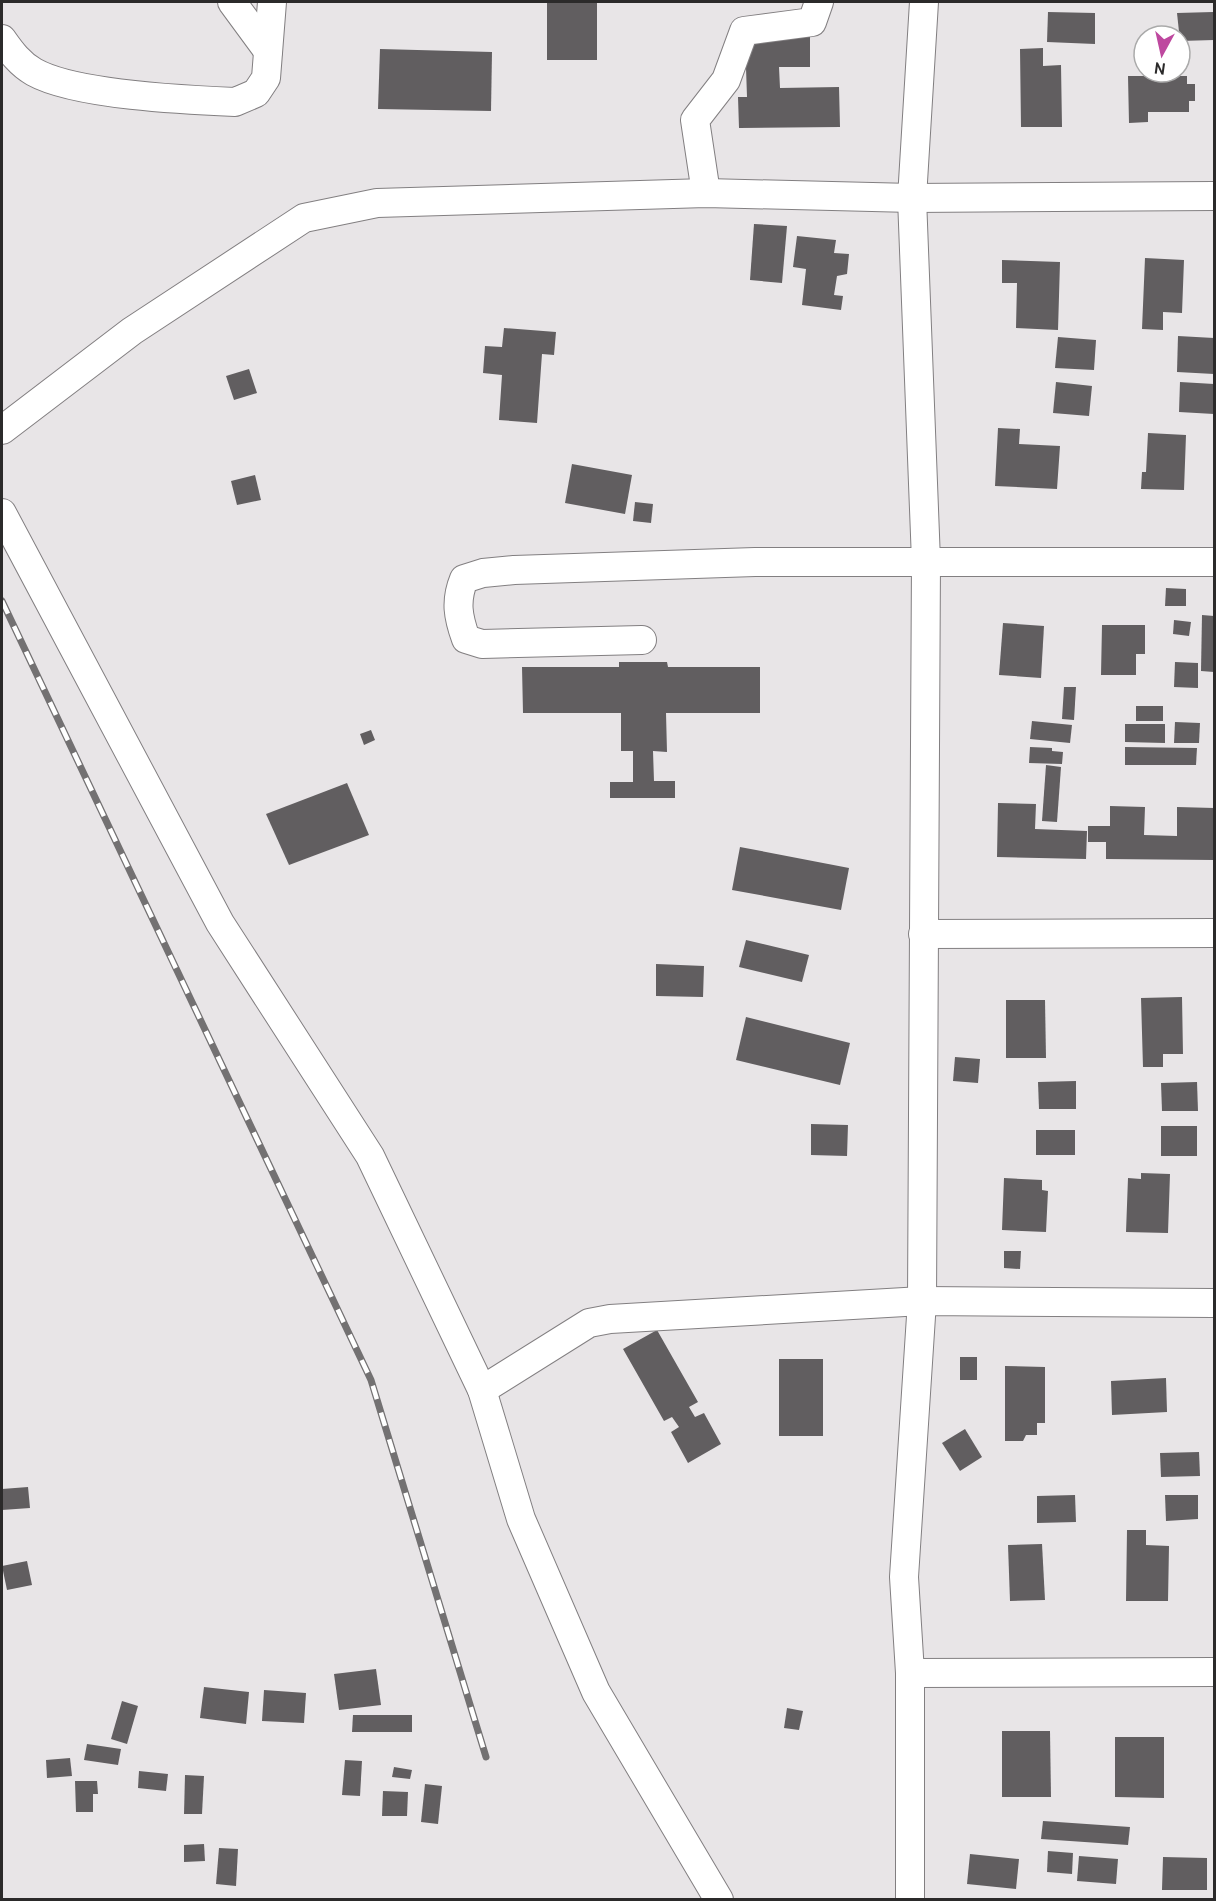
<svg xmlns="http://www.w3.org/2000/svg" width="1216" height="1901" font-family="Cabin,sans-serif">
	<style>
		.building { fill: #615e60 }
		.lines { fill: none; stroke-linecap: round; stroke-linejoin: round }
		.minor-casing { stroke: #827f81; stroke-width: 30 }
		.minor { stroke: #fff; stroke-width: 28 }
		.rail-casing { stroke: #737172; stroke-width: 7 }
		.rail { stroke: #fff; stroke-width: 4.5; stroke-dasharray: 14; stroke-linecap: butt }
	</style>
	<rect width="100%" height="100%" fill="#e8e5e7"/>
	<g class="building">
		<rect x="547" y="2" width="50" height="58"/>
		<polygon points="1048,12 1095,13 1095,44 1047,42"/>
		<polygon points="1213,12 1214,40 1180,41 1177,13"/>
		<polygon points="810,37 810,67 779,67 780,88 839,87 840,127 739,128 738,97 747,97 745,38"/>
		<polygon points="1043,48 1043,66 1061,65 1062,127 1021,127 1020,49"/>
		<polygon points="380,49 492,52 491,111 378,109"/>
		<polygon points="1128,76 1187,76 1187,84 1195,84 1195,101 1189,101 1189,112 1148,112 1148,122 1129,123"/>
		<polygon points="754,224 787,226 782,283 750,280"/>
		<polygon points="797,236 836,240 834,253 849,254 847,274 837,276 834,295 843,296 841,310 802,305 806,269 793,267"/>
		<polygon points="1145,258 1184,260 1182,313 1163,312 1163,330 1142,329"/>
		<polygon points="1002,260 1060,262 1058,330 1016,328 1017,283 1002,283"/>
		<polygon points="504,328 556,332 554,355 542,354 537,423 499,420 502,375 483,373 485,346 502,347"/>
		<polygon points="1178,336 1214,338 1214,374 1177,372"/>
		<polygon points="1058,337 1096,340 1094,370 1055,368"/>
		<polygon points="249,369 257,393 234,400 226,376"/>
		<polygon points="1056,382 1092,386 1089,416 1053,413"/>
		<polygon points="1180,382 1214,384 1214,414 1179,412"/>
		<polygon points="998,428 1020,429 1019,444 1060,446 1057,489 995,486"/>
		<polygon points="1148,433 1186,435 1184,490 1141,489 1142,472 1146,472"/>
		<polygon points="572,464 632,475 625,514 565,503"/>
		<polygon points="255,475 261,500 237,505 231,481"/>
		<polygon points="635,502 653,504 651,523 633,521"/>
		<polygon points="1166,588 1186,589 1186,606 1165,606"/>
		<polygon points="1202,615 1214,616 1214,672 1201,671"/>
		<polygon points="1174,620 1191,622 1189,636 1173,634"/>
		<polygon points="1003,623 1044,626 1041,678 999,675"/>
		<polygon points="1102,625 1145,625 1145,654 1136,654 1136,675 1101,675"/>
		<polygon points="619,662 667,662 668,667 760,667 760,713 666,713 667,752 653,751 654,781 675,781 675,798 610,798 610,782 633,782 633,751 621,751 621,713 523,713 522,667 619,667"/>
		<polygon points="1175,662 1198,663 1198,688 1174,687"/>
		<polygon points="1064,687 1076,687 1074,720 1062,719"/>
		<rect x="1136" y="706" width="27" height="15"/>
		<polygon points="1032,721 1072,725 1070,743 1030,739"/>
		<polygon points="1175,722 1200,723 1199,743 1174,743"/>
		<polygon points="1125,724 1165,724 1165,743 1125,742"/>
		<polygon points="371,730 375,740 364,745 360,734"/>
		<polygon points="1030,747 1052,748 1052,751 1063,752 1062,764 1029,763"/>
		<polygon points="1125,747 1197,748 1196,765 1125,765"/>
		<polygon points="1046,765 1061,767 1057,822 1042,821"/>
		<polygon points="347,783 369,835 289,865 266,814"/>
		<polygon points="998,803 1036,804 1035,829 1087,831 1086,859 997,857"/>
		<polygon points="1110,806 1145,807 1144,835 1177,836 1177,807 1214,808 1214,860 1106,859 1106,842 1088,842 1088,826 1110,826"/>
		<polygon points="740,847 849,868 841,910 732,890"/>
		<polygon points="746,940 809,955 802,982 739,967"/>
		<polygon points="656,964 704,966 703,997 656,996"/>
		<polygon points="1182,997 1183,1054 1163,1054 1163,1067 1143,1067 1141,998"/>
		<polygon points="1006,1000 1045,1000 1046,1058 1006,1058"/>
		<polygon points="746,1017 850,1043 840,1085 736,1060"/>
		<polygon points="955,1057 980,1059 978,1083 953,1081"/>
		<polygon points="1076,1081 1076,1109 1039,1109 1038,1082"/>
		<polygon points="1197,1082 1198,1111 1162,1111 1161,1083"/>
		<polygon points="811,1124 848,1125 847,1156 811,1155"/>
		<rect x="1161" y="1126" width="36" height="30"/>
		<rect x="1036" y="1130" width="39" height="25"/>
		<polygon points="1141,1173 1170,1174 1168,1233 1126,1232 1128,1178 1141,1179"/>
		<polygon points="1004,1178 1042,1180 1042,1190 1048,1191 1046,1232 1002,1230"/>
		<polygon points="1004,1251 1021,1251 1020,1269 1004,1268"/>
		<polygon points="657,1330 698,1402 689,1407 695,1417 704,1413 721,1444 688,1463 671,1432 679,1427 672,1417 664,1421 623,1349"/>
		<rect x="960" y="1357" width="17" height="23"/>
		<rect x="779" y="1359" width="44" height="77"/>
		<polygon points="1005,1366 1045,1367 1045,1423 1037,1423 1037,1435 1026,1435 1023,1441 1005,1441"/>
		<polygon points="1166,1378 1167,1412 1112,1415 1111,1381"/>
		<polygon points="965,1429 982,1457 960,1471 942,1443"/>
		<polygon points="1199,1452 1200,1476 1161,1477 1160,1453"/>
		<polygon points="28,1487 30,1508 2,1510 2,1489"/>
		<polygon points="1075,1495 1076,1522 1037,1523 1037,1496"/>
		<polygon points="1165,1495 1198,1495 1198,1519 1166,1521"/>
		<polygon points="1127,1530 1146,1530 1146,1545 1169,1546 1168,1601 1126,1601"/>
		<polygon points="1042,1544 1045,1600 1010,1601 1008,1545"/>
		<polygon points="27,1561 32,1585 7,1590 2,1566"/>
		<polygon points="376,1669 381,1705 339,1710 334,1674"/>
		<polygon points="204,1687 249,1692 246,1724 200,1718"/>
		<polygon points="264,1690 306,1693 304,1723 262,1721"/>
		<polygon points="122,1701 138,1706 127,1744 111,1739"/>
		<polygon points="787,1708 803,1711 799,1730 784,1728"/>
		<polygon points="353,1715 412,1715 412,1732 352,1732"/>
		<polygon points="1002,1731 1050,1731 1051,1797 1002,1797"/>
		<polygon points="1115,1737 1164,1737 1164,1798 1115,1797"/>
		<polygon points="87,1744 121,1749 118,1765 84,1760"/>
		<polygon points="70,1758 72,1776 47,1778 46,1760"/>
		<polygon points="345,1760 362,1761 360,1796 342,1795"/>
		<polygon points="394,1767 412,1770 410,1779 392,1777"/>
		<polygon points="139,1771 168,1774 166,1791 138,1788"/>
		<polygon points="185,1775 204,1776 202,1814 184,1814"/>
		<polygon points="75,1781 97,1781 98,1794 93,1794 93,1812 76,1812"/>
		<polygon points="425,1784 442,1786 438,1824 421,1822"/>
		<polygon points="383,1791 408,1792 407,1816 382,1816"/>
		<polygon points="1043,1821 1130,1827 1128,1845 1041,1839"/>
		<polygon points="204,1844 205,1861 184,1862 184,1845"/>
		<polygon points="219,1848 238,1849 236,1886 216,1884"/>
		<polygon points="1048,1851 1073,1853 1072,1874 1047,1872"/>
		<polygon points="970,1854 1019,1859 1016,1889 967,1884"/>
		<polygon points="1079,1856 1118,1859 1116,1884 1077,1881"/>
		<polygon points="1163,1857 1207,1858 1207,1890 1162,1890"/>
	</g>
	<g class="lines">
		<g class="minor-casing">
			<g id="minor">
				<polyline points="232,2 268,51"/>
				<path d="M2,39C11,52 20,64 34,72C75,95 186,100 235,102L256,93L266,78L272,2"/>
				<polyline points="706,193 695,120 726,80 744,31 812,22 819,2"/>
				<polyline points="2,430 132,331 304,218 377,203 706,193 912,198 1214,196"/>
				<polyline points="2,513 220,923 370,1156 482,1390 521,1519 596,1692 719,1900"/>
				<path d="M642,640L482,644L466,639C458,617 455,601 464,579L483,573L514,570L755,562H1214"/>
				<polyline points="923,934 1214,933"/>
				<polyline points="482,1390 589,1323 610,1319 922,1301 1214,1303"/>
				<polyline points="910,1673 1214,1672"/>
				<polyline points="910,1900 910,1673 904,1577 922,1301 926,561 912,198 924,2"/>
			</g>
		</g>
		<use href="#minor" class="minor"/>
		<g class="rail-casing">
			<polyline id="rail" points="2,601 371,1380 486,1757"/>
		</g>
		<use href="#rail" class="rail"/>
	</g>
	<rect width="1216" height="1901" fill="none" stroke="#2b2a2a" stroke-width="6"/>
	<g transform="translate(1162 54) rotate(188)"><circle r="28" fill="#ffffff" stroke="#aaaaaa" stroke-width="1.5"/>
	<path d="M0-4.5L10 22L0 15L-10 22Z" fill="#be489f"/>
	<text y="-9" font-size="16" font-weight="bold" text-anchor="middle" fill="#2b2a2a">N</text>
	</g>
</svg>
